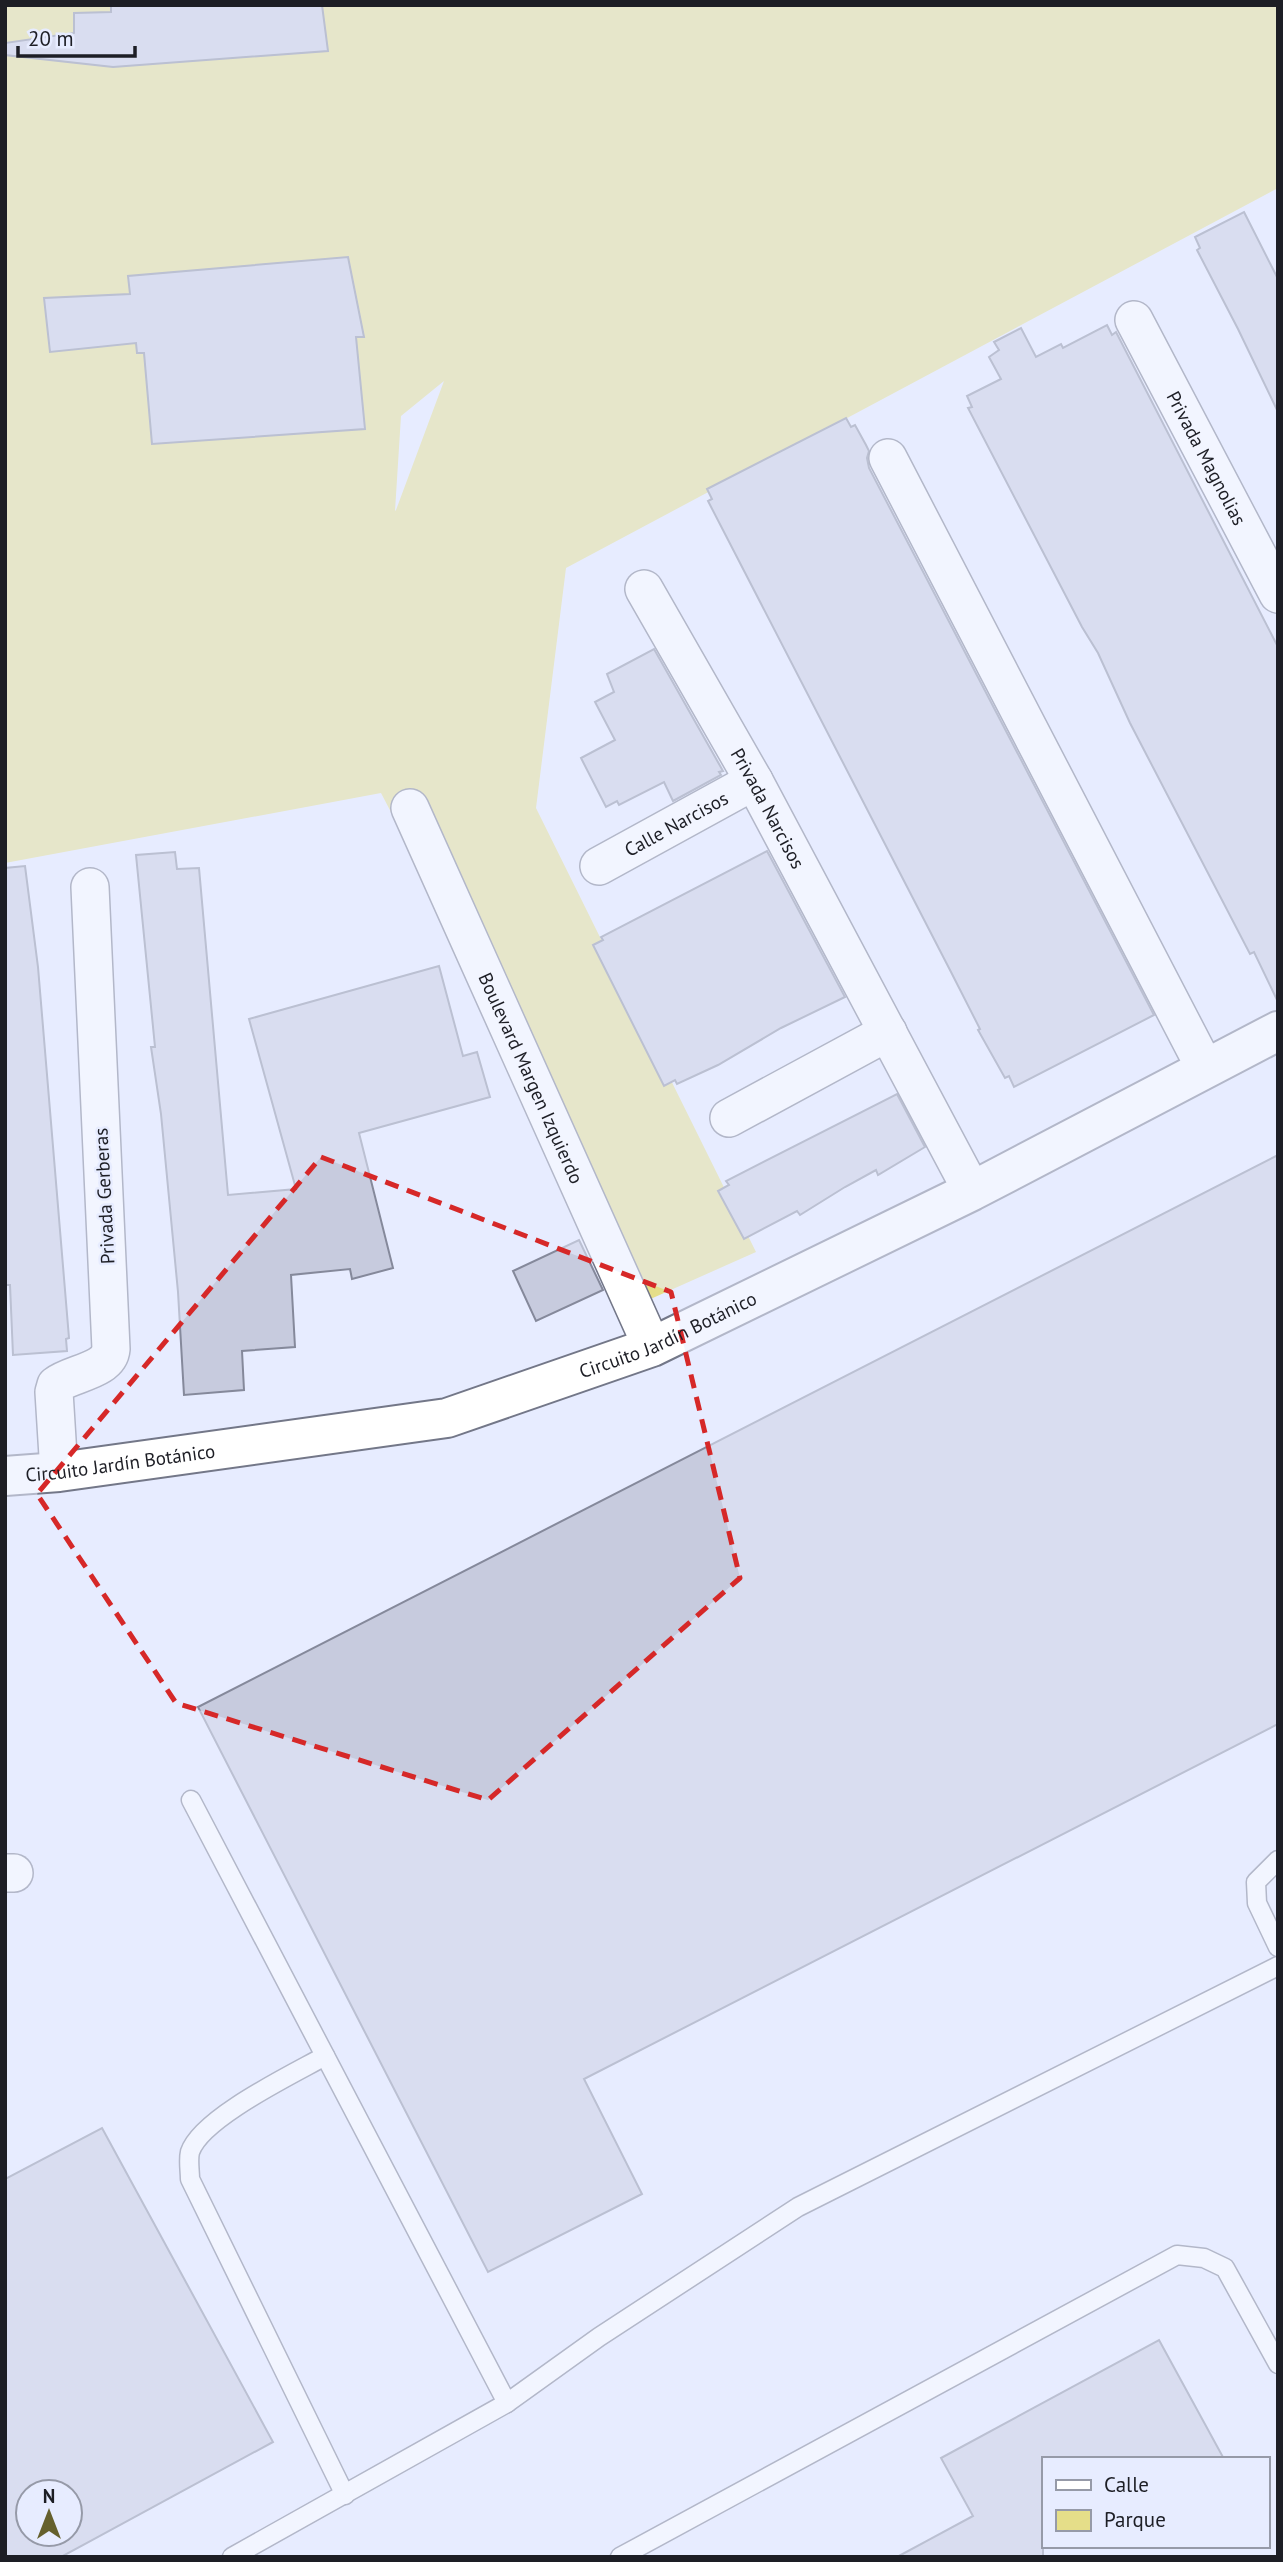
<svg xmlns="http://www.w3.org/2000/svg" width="1283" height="2562" font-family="'PT Sans',sans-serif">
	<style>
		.green { fill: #e5de89; fill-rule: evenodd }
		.building { fill: #c7cbde; stroke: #85899b; stroke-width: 2; fill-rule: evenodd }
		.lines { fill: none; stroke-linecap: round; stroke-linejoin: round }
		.service-casing { stroke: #737788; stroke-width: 21 }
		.minor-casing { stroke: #737788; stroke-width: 40 }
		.tertiary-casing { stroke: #737788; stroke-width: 42 }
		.service { stroke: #fff; stroke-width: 18 }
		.minor { stroke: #fff; stroke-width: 37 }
		.tertiary { stroke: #fff; stroke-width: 38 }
		.marked { fill: none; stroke: #d62828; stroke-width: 5; stroke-dasharray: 14 9; stroke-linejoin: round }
		.labels { text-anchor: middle; stroke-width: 5; stroke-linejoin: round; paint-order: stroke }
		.street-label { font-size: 19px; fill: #1d1e25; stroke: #e7ecff }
	</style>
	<rect width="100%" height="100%" fill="#e7ecff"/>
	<path class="green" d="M5,5H1278V188L566,568L536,808L756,1252L646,1301L381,793L5,863ZM444,381L396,510L395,511L401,416Z"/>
	<g class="building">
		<polygon points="111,5 322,5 328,51 113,67 5,55 5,43 74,33 74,13 111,12"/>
		<polygon points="1244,212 1278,279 1278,412 1238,329 1197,250 1200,248 1195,237"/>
		<polygon points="348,257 364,337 356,337 365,429 152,444 144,353 137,353 136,343 50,352 44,298 130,294 128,276"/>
		<polygon points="1107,325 1112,335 1116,332 1278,647 1278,1002 1254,952 1250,954 1130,723 1098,653 1082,627 968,408 972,407 967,396 1001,379 989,357 999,350 994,342 1021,328 1036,357 1061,344 1063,348"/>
		<polygon points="846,418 851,427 855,425 866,445 869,451 867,458 869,468 1154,1015 1014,1087 1009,1076 1005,1078 978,1030 980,1029 951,972 708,501 712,499 707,489"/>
		<polygon points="654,649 723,771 719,772 721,775 673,801 664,782 619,805 617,801 606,807 581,758 615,740 595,702 614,692 607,674"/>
		<polygon points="767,851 845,997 781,1028 718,1065 677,1084 675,1080 664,1086 593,945 603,940 601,937"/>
		<polygon points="175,852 177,869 199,868 228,1195 296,1189 249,1019 439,966 463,1056 477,1052 490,1097 359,1133 393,1268 352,1279 350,1269 291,1275 295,1347 242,1351 244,1390 184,1395 178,1292 161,1114 151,1047 155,1047 136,855"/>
		<polygon points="25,866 38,967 69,1338 66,1339 67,1351 13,1355 10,1285 5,1285 5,868"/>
		<polygon points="897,1094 925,1147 878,1175 876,1170 845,1187 800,1215 797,1211 744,1239 718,1191 729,1185 726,1181"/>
		<polygon points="1278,1155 1278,1724 584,2079 642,2194 488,2272 198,1707"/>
		<polygon points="579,1240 603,1290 536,1321 513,1271"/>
		<path d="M102,2128L273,2442L61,2557H5V2179ZM28,2492H70V2534H28Z"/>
		<polygon points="1159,2340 1224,2459 1043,2459 1043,2557 897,2557 973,2516 941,2458"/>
	</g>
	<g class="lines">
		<g class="service-casing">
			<g id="service">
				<polyline points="191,1800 507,2403"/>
				<polyline points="1278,1860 1256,1882 1257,1903 1278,1947"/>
				<path d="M325,2056C293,2074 201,2118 190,2152C188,2160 190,2171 190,2179L345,2495"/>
				<polyline points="232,2557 507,2403 599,2337 798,2207 1278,1966"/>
				<polyline points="620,2557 1177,2255 1204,2258 1225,2268 1278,2364"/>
			</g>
		</g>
		<g class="minor-casing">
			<g id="minor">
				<path id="s1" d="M1134,320L1278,594"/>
				<polyline points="888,458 1205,1068"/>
				<path id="s2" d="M644,589L754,781L972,1191"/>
				<path id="s3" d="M410,808L652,1347"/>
				<path id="s4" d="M599,866L754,781"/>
				<polyline points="729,1118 888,1032"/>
				<path d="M59,1472L54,1392L56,1385C71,1373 109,1371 111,1349L90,887"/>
				<polyline points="5,1873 14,1873"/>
			</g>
		</g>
		<g class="tertiary-casing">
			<g id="tertiary">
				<path id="s5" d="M5,1476L59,1472L447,1418L652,1347L972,1191L1278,1031"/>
			</g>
		</g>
		<use href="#service" class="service"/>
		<use href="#minor" class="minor"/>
		<use href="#tertiary" class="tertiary"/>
	</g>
	<path d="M0 0H1283V2562H0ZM321,1157L671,1292L740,1578L488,1800L176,1703L37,1494Z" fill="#e7ecff" fill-opacity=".55" fill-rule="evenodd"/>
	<path class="marked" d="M321,1157L671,1292L740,1578L488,1800L176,1703L37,1494Z"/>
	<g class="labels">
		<g class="street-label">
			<text dy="7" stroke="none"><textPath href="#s1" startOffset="156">Privada Magnolias</textPath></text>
			<text dy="7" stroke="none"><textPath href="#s2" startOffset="252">Privada Narcisos</textPath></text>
			<text dy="7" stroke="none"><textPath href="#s4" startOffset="88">Calle Narcisos</textPath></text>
			<text dy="7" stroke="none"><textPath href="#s3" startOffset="296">Boulevard Margen Izquierdo</textPath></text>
			<text transform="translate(104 1196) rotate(-93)" y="7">Privada Gerberas</text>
			<text dy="7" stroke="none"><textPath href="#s5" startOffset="682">Circuito Jardín Botánico</textPath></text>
			<text dy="7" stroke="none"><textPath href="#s5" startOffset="116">Circuito Jardín Botánico</textPath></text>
		</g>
	</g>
	<rect width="1283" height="2562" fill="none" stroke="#1d1e25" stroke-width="14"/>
	<rect x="1042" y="2457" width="228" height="91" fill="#e7ecff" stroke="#969aa8" stroke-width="2"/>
	<rect x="1056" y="2480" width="35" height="10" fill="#ffffff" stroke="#969aa8" stroke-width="2"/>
	<text x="1104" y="2492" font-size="21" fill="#1d1e25">Calle</text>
	<rect x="1056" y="2510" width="35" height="21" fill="#e5de89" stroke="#969aa8" stroke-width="2"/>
	<text x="1104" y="2527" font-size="21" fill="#1d1e25">Parque</text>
	<g transform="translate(49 2513)"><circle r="33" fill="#e7ecff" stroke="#969aa8" stroke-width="2"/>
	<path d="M0-5L12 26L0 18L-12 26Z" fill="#65602d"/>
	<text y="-10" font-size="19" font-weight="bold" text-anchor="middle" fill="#1d1e25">N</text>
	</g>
	<path d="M18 46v10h117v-10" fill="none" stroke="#1d1e25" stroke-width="3.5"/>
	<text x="28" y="46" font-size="21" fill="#1d1e25" stroke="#e7ecff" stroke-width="5" paint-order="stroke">20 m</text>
</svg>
